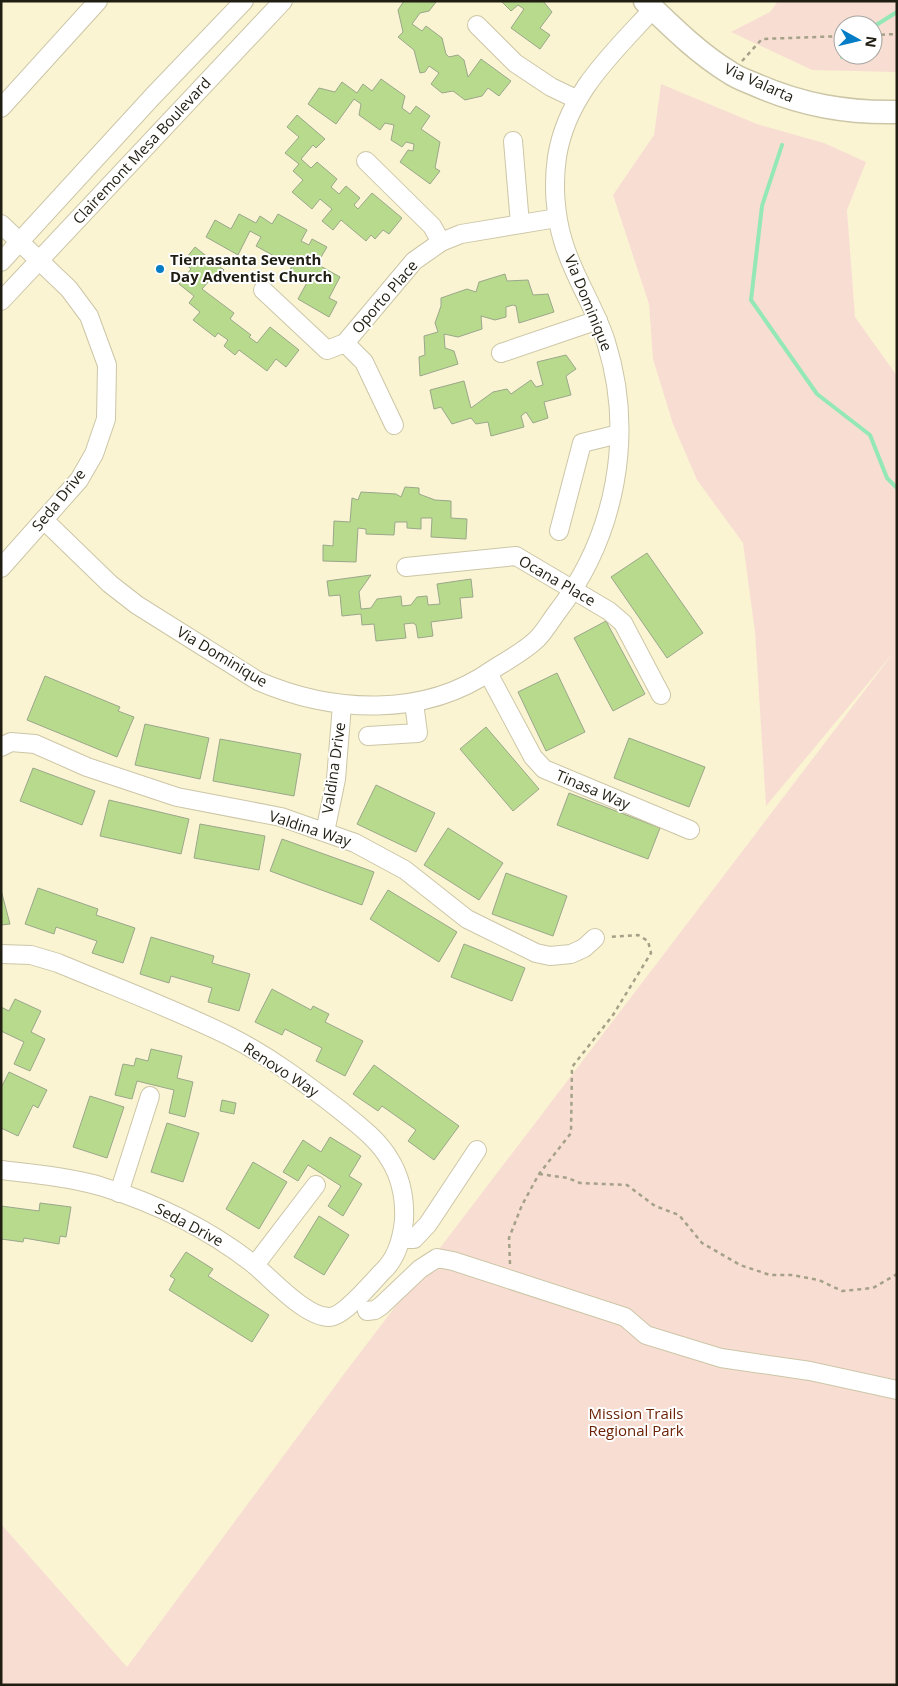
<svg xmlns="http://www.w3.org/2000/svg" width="898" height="1686" font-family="'Open Sans',sans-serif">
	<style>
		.green { fill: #f8ddd3; fill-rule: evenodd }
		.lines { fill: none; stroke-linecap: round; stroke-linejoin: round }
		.stream { stroke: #94e8b6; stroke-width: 4 }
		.building { fill: #b8da8c; stroke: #9aa78b }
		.minor-casing { stroke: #ccc6a7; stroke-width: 20 }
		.major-casing { stroke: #ccc6a7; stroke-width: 25 }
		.path { stroke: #a5a188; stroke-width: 2.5; stroke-dasharray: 4 4; stroke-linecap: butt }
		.minor { stroke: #fff; stroke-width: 18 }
		.major { stroke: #fff; stroke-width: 22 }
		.poi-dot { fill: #047dc6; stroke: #fff; stroke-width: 2 }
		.labels { text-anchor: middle; stroke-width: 4; stroke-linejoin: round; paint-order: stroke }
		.street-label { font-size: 15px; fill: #201e12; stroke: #fff }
		.poi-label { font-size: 15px; font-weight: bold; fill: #201e12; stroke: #fff; text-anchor: start }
		.park-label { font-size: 15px; fill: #6c2305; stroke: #fff }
	</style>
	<rect width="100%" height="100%" fill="#faf4d3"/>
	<g class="green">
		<path d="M778,1H897V72L812,70L731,32L770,12ZM843,25H873V55H843Z"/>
		<polygon points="661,84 757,124 824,143 866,162 847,210 855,317 897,376 897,1685 1,1685 1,1524 127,1667 347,1370 894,652 766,806 755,632 743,543 697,480 673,424 653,359 649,304 613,195 654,135"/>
	</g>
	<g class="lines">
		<g class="stream">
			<polyline points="873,27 897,12"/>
			<polyline points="842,57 844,55"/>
			<polyline points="782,145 762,206 751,300 817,394 870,435 887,478 897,488"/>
		</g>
	</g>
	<g class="building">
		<polygon points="404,1 436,2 429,11 420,13 412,24 422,31 426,26 442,38 446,54 449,57 458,55 464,60 468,77 481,59 511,81 499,96 488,88 482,96 465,100 453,91 442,93 431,84 439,73 429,66 425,72 420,73 414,50 398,37 403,32 398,10"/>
		<polygon points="501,1 543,1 552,12 540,28 550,35 540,49 511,28 524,9 518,5 511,11"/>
		<polygon points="381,79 405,96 402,108 410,114 416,106 430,116 421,129 440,142 435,168 440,171 430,184 400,162 408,150 413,151 414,144 406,142 402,147 391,140 394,125 385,123 380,130 359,115 361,104 354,99 336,124 308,104 319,88 335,92 342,82 357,93 363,84 372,91"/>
		<polygon points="297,115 325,139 316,148 313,145 301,159 311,168 317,162 337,179 331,187 339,194 346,186 360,198 354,205 358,209 372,193 402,218 389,234 383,230 375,239 371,235 366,241 341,220 333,230 322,221 332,209 320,199 312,209 292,192 303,180 293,171 299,164 285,153 299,137 287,127"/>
		<polygon points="239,214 256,223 260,216 272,224 278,214 307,230 301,241 309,245 312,239 327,247 317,264 340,277 329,298 337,302 329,317 298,299 310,277 304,273 301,278 289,272 292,266 256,246 261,237 250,231 238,255 206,237 215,220 231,229"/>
		<polygon points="195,247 224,270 214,283 210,280 202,289 234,313 230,319 251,335 249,337 257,343 270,327 299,350 286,367 276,359 267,371 239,350 235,355 224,346 228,340 218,333 215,337 193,320 200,312 189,303 194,296 179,284 191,269 183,262"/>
		<polygon points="505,274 507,281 528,280 533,295 548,294 554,312 519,323 516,306 513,305 506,307 506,317 495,320 481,316 482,329 458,337 444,334 445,348 454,351 458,364 420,376 419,357 425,355 424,336 438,332 435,323 441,306 441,298 467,289 476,292 479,282"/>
		<polygon points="566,355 576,369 566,376 571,395 544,402 548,418 533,423 526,412 521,416 524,427 491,436 488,422 476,424 471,418 452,424 441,407 434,409 430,390 464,381 471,408 493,392 507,389 511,394 531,380 536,387 543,385 537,362"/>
		<polygon points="405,487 419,488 419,494 435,500 451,501 451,518 467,519 466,539 431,537 432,518 421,518 421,529 407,528 407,522 395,522 394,535 366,534 366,529 358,528 356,562 323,561 323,545 333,546 334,521 350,522 352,498 358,500 361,492 396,494 401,497"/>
		<polygon points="647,553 703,633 667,658 611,577"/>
		<polygon points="371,575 359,592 361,609 371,608 377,599 401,596 402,606 411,605 417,597 427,596 428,605 440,604 437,584 471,579 473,597 460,598 462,618 431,622 433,636 418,638 416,625 413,623 404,624 406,638 376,641 374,624 362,625 361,614 342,616 340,595 329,596 327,581"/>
		<polygon points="606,621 645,694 613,711 574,638"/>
		<polygon points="557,673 585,732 546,751 518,692"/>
		<polygon points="45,676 120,707 118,711 134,717 117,757 27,720"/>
		<polygon points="145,724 209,738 200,779 135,765"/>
		<polygon points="486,727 539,789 513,811 460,749"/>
		<polygon points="629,738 705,767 689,807 614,778"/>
		<polygon points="220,739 301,754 294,796 213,781"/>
		<polygon points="33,768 95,791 82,825 20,801"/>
		<polygon points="376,785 435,813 416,852 357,824"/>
		<polygon points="569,793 660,828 648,859 557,825"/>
		<polygon points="109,800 189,819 181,854 100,836"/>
		<polygon points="200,824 265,836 259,870 194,858"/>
		<polygon points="448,828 503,863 479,900 424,865"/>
		<polygon points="282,839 374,872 362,905 270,871"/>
		<polygon points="506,873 567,896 553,936 492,914"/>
		<polygon points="38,888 98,909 96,915 135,928 123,963 92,953 97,941 56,927 54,934 25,924"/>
		<polygon points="1,890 10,924 1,925"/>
		<polygon points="388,890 457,932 439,962 370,919"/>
		<polygon points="151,937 214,956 212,963 250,974 239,1011 208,1002 212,988 171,976 169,983 140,974"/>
		<polygon points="464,944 525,968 512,1001 451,977"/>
		<polygon points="272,989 311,1010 313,1006 329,1014 325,1022 363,1041 345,1076 316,1061 322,1048 285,1029 282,1035 255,1022"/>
		<polygon points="15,999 41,1011 31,1032 45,1039 30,1071 14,1064 24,1042 1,1031 1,1007 9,1011"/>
		<polygon points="151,1049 182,1056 177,1078 193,1082 185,1117 169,1113 174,1090 137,1081 132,1099 115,1095 123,1064 134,1066 136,1058 148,1061"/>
		<polygon points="374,1065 459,1126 434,1160 408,1141 416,1130 382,1106 378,1111 353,1094"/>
		<polygon points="9,1072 47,1090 38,1108 33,1105 18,1136 1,1128 1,1088"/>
		<polygon points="90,1096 124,1107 107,1158 73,1147"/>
		<polygon points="222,1100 236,1103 234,1114 220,1111"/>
		<polygon points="167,1123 199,1133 183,1182 151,1172"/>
		<polygon points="330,1137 361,1156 349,1176 362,1184 343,1216 328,1206 341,1186 308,1165 298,1181 283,1172 303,1140 321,1152"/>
		<polygon points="253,1162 287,1182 259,1229 226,1209"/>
		<polygon points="40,1203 71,1207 66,1237 60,1236 59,1244 24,1238 23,1242 1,1239 1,1206 39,1211"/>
		<polygon points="319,1216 349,1235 324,1275 294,1257"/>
		<polygon points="186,1252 213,1269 208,1276 269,1315 252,1342 169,1290 175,1279 170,1276"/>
	</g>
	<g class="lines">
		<g class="minor-casing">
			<g id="minor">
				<polyline points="477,25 515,63 551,87 576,99"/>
				<polyline points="1,108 98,1"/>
				<polyline points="513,141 520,224"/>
				<polyline points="366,161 432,226 441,242"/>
				<polyline points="1,224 69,289 89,316 107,365 106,419 94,454 79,480 1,568"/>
				<polyline points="1,262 153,96 244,1"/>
				<polyline points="263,290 327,350 345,343 414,261 441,242 461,234 557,218"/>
				<polyline points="1,301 283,1"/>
				<polyline points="345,343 364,362 394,425"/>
				<polyline points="501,353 598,320"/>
				<path d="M44,520L110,584L137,605L258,681C332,713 424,718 492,670C506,661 525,651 537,639C545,631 551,620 558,611C616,535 635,434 606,342C595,307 573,276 563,241C555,215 553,184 557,157C567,94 612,54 653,9"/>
				<polyline points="559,531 582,443 619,434"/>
				<polyline points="406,567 516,556 609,611 623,623 661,695"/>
				<polyline points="488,673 533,757 544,769 690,830"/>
				<polyline points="368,736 418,733 414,703"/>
				<polyline points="1,747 11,742 35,744 87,767 177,797 281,817 355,843 405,870 467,919 536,953 550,956 571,954 584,948 595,938"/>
				<polyline points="325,832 336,779 342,705"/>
				<path d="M1,954L31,955L58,963C115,987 174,1009 229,1036C269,1056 305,1083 340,1110C358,1125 378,1139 390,1160C401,1178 405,1199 404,1220C402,1239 397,1258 383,1271C372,1282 344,1317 329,1317C305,1317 271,1278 252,1263C207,1228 155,1203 100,1186C68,1177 34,1174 1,1170"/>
				<polyline points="119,1193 150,1096"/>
				<polyline points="401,1239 414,1239 428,1224 477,1150"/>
				<polyline points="255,1265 316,1185"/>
				<polyline points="367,1311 375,1310 381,1306 420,1269 437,1258 453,1261 625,1317 646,1335 721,1358 810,1371 897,1390"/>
			</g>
		</g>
		<g class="major-casing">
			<path id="major" d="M645,1C671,26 698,53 729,72C737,78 747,81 756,85C802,105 846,113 897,112"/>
		</g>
		<g class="path">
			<polyline points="873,35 897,34"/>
			<polyline points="742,61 762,39 843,36"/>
			<polyline points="539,1174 568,1178 580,1183 627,1185 655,1206 679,1215 702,1243 740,1265 770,1275 792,1275 819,1280 842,1291 873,1288 897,1274"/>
			<polyline points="510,1264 509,1238 522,1205 539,1174 571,1133 572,1067 613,1015 651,953 648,941 638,935 609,937"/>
		</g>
		<use href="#minor" class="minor"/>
		<use href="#major" class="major"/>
	</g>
	<circle class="poi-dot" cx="160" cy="269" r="5"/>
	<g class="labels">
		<g class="street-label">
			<text transform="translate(759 83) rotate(24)" y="5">Via Valarta</text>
			<text transform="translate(142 151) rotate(-47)" y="5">Clairemont Mesa Boulevard</text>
			<text transform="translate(385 297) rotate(-49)" y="5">Oporto Place</text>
			<text transform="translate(588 303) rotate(68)" y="5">Via Dominique</text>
			<text transform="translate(59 500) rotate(-51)" y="5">Seda Drive</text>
			<text transform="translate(557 581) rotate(30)" y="5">Ocana Place</text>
			<text transform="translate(222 657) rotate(31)" y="5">Via Dominique</text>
			<text transform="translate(334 768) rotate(-82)" y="5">Valdina Drive</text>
			<text transform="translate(593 790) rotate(23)" y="5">Tinasa Way</text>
			<text transform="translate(310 829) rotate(18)" y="5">Valdina Way</text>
			<text transform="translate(281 1070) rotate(33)" y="5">Renovo Way</text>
			<text transform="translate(189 1225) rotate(28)" y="5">Seda Drive</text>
		</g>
		<g class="poi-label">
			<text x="170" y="265">Tierrasanta Seventh<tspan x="170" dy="17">Day Adventist Church</tspan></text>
		</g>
		<g class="park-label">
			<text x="636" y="1419">Mission Trails<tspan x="636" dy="17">Regional Park</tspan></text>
		</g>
	</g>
	<rect width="898" height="1686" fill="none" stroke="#201e12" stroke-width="5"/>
	<g transform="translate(858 40) rotate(98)"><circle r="24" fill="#ffffff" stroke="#a6a5a0"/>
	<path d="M0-4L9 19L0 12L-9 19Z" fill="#047dc6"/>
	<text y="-8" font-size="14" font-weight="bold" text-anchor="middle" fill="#201e12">N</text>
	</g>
</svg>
